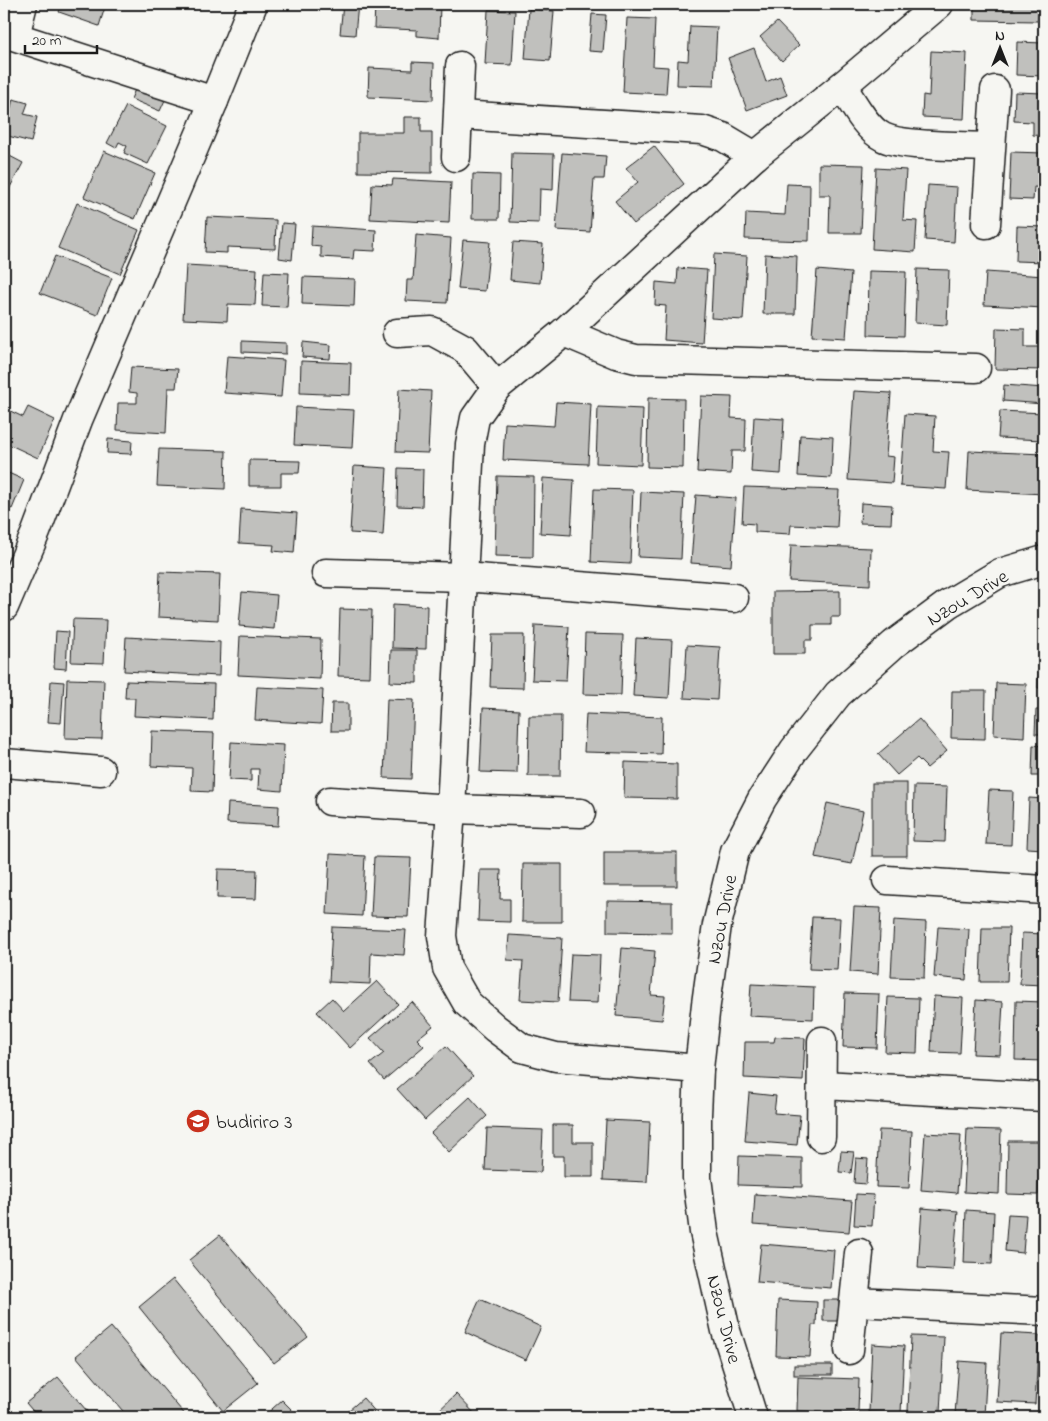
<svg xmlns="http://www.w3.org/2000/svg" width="1048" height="1421" font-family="'Indie Flower',sans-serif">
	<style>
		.building { fill: #c0c0bd; stroke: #1c1c1c }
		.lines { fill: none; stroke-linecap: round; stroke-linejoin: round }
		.minor-casing { stroke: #1c1c1c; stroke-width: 31 }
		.minor { stroke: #f6f6f2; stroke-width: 28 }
		.labels { text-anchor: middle; stroke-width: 5; stroke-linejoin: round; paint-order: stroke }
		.street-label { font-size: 20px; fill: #1c1c1c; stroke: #f6f6f2 }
		.poi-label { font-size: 20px; fill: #1c1c1c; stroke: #f6f6f2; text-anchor: start }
	</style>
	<rect width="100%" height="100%" fill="#f6f6f2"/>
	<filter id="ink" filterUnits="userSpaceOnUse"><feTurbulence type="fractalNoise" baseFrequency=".02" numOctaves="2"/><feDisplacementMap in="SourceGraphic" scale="10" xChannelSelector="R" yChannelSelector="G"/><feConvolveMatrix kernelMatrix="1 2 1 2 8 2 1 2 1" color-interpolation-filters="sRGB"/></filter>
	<g filter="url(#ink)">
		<g class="building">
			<polygon points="62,4 106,4 99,26 59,12"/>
			<polygon points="343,4 358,4 355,35 340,34"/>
			<polygon points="375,4 440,4 439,38 417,36 417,30 374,28"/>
			<polygon points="835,4 859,4 859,8 835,7"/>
			<polygon points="974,4 1039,4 1038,21 974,20"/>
			<polygon points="529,9 554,11 550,61 525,59"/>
			<polygon points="488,10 515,11 512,65 485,64"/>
			<polygon points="592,14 606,15 603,52 589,51"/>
			<polygon points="627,18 655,19 653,66 668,67 666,94 623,92"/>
			<polygon points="777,22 799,45 782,61 760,37"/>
			<polygon points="690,26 717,27 714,86 677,85 678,60 688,61"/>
			<polygon points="1017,42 1044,43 1044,76 1016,75"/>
			<polygon points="754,48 766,82 780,76 787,95 747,110 728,58"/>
			<polygon points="931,51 967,53 964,119 922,117 923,95 929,96"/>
			<polygon points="412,62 434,63 433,100 368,97 369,68 412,70"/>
			<polygon points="136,87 165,100 160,111 131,99"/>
			<polygon points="1015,92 1044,93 1044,136 1033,135 1033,122 1014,121"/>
			<polygon points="13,99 28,103 24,114 37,117 31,142 4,135"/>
			<polygon points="126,106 167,126 148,164 124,153 127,146 119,142 116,148 107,143"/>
			<polygon points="404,117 421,117 421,132 432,132 432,173 358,172 358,133 404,133"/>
			<polygon points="654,146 684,184 634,224 615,201 638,182 626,168"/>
			<polygon points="104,151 155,173 135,219 84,197"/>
			<polygon points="1011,152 1044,153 1044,188 1034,187 1033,200 1009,199"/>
			<polygon points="4,153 23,163 8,191 4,189"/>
			<polygon points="512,153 554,154 553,190 540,189 539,223 510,222"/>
			<polygon points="562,153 606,156 604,179 594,179 590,232 556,230"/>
			<polygon points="819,164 864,165 861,233 829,233 830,195 819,195"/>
			<polygon points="876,168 906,170 903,220 917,221 915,252 872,249"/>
			<polygon points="473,174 500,175 499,219 472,219"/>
			<polygon points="393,179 451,182 449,223 370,219 372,184 392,185"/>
			<polygon points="787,184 810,185 809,241 745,239 746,213 785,215"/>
			<polygon points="928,185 957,187 954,242 925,240"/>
			<polygon points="77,203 139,230 120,274 58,248"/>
			<polygon points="207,217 276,220 275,249 227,247 227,253 205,252"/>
			<polygon points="282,223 295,224 292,260 279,258"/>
			<polygon points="312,226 376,230 375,251 354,250 353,259 321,257 321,247 311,246"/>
			<polygon points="1017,226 1044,227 1044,262 1016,261"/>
			<polygon points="416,235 451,238 447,303 406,301 407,280 413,280"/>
			<polygon points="463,240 490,242 485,291 458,289"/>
			<polygon points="513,242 543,244 540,283 510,280"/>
			<polygon points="714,254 747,256 743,320 711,318"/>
			<polygon points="765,254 797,256 795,314 763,314"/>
			<polygon points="55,256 112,278 97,315 40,293"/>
			<polygon points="186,265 257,269 255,305 228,304 227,321 183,319"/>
			<polygon points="678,268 707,270 702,343 664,340 666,306 655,305 656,282 677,284"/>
			<polygon points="917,269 949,270 947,325 915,323"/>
			<polygon points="817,270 851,273 846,338 812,336"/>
			<polygon points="869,271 906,272 904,336 868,335"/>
			<polygon points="264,272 289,273 287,307 262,306"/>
			<polygon points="986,272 1044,276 1044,308 984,305"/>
			<polygon points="303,277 355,279 354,306 302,304"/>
			<polygon points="996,328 1025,329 1025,347 1044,347 1044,370 995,369"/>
			<polygon points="242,341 286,343 286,354 242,352"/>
			<polygon points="303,342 331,345 330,359 302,357"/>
			<polygon points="227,356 284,360 281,397 224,393"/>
			<polygon points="301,361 351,363 350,395 300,393"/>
			<polygon points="131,367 178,369 176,388 168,388 166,433 117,430 118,403 137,403 137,393 129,392"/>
			<polygon points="1004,385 1044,388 1044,404 1003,401"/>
			<polygon points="399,389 431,391 428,453 396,452"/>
			<polygon points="854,391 891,393 886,456 894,457 892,483 848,480"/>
			<polygon points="701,396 732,397 731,418 746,419 745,451 732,451 731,474 697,472"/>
			<polygon points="648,398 684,399 683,468 647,467"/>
			<polygon points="556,402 591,404 588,464 503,460 505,423 554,426"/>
			<polygon points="28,407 55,420 38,458 4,442 4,408 23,417"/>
			<polygon points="296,407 354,410 352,448 294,445"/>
			<polygon points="598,407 643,409 641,465 596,463"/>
			<polygon points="1000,411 1044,413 1044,440 998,438"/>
			<polygon points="905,414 935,416 933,451 949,452 946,489 900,486"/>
			<polygon points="754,417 784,419 781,474 751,472"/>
			<polygon points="800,435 833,437 831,478 798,476"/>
			<polygon points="108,439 132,441 131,454 107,453"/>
			<polygon points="159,449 226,451 225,489 157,486"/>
			<polygon points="969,451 1044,454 1044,494 967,490"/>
			<polygon points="249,460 300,461 299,473 281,473 281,486 249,486"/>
			<polygon points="354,466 387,468 383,535 350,533"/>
			<polygon points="398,468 423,469 422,507 397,506"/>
			<polygon points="4,471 24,480 12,509 4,505"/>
			<polygon points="497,476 534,477 533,557 495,556"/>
			<polygon points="543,478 574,480 571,535 540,533"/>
			<polygon points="744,487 839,490 837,527 791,525 790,534 755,532 755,524 742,523"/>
			<polygon points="594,489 633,490 630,564 591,562"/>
			<polygon points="641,492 684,494 681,559 638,557"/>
			<polygon points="696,495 736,498 731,566 691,563"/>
			<polygon points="861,503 892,505 891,524 860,523"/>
			<polygon points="241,509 297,513 294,553 273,551 274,545 239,543"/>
			<polygon points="791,545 871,548 870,585 789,581"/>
			<polygon points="160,572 220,574 218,620 158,617"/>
			<polygon points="840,591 840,617 831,617 831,625 812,625 812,640 805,640 805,654 773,654 773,592"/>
			<polygon points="242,592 277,595 274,629 239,626"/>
			<polygon points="393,604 427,606 426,649 392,648"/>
			<polygon points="340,609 372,610 370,677 338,676"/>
			<polygon points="73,619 106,620 104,663 71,662"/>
			<polygon points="535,625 569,627 566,681 532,680"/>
			<polygon points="56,631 68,632 66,669 54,668"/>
			<polygon points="585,634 623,635 621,695 583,694"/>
			<polygon points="492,635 524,635 523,688 490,687"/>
			<polygon points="240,636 321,639 320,679 238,675"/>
			<polygon points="126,637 220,642 219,676 124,671"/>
			<polygon points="636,638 672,640 669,698 633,696"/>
			<polygon points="687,645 720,647 717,700 684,698"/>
			<polygon points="391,650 417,650 417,683 390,682"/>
			<polygon points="1039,659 1044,659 1044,688 1038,688"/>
			<polygon points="67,679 104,680 102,739 65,738"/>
			<polygon points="51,681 64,682 61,723 48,722"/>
			<polygon points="126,681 214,684 213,720 134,716 135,698 125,698"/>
			<polygon points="996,683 1026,684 1024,737 994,735"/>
			<polygon points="257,687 323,690 321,724 255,720"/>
			<polygon points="952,691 986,691 985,739 951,738"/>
			<polygon points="387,699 414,700 411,779 384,778"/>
			<polygon points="332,703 348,703 348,731 331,731"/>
			<polygon points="483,708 519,710 517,773 480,772"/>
			<polygon points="1036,710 1044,710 1044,734 1035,734"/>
			<polygon points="586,714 662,717 661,754 584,752"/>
			<polygon points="529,716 561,716 560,776 528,776"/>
			<polygon points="919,719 947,751 927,768 917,758 897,775 878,754"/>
			<polygon points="152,731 214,733 212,792 191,791 192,768 151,766"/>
			<polygon points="231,742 284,745 282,791 258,789 259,769 251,769 251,781 229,780"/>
			<polygon points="1033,745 1044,746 1044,776 1032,776"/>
			<polygon points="625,762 677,764 677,799 624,798"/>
			<rect x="872" y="783" width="35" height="73"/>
			<polygon points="914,786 947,787 945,842 913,841"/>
			<polygon points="989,790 1013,791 1011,845 986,844"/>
			<polygon points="1029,798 1044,799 1044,849 1027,848"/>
			<polygon points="228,803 279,806 278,826 227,823"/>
			<polygon points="827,803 863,811 852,864 815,857"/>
			<rect x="604" y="852" width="73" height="34"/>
			<polygon points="330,854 365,856 362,916 327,914"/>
			<polygon points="374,857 411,858 408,917 371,916"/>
			<polygon points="523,864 562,864 562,922 522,922"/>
			<polygon points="218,869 257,870 256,899 217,898"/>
			<polygon points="480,870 501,870 500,899 510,899 510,922 478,921"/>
			<polygon points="607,901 672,902 672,933 607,932"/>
			<polygon points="854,907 881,908 878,974 850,972"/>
			<polygon points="812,917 840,918 837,970 809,969"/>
			<polygon points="894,920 926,922 924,978 891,977"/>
			<polygon points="332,927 406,930 404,955 371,953 370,984 329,982"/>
			<polygon points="938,927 969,929 966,980 934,977"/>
			<polygon points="982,928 1009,928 1007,982 980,982"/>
			<polygon points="1022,933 1044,934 1044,985 1020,984"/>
			<polygon points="509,935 562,938 558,1002 520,1000 523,961 507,960"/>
			<polygon points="622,948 655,951 651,995 665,996 662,1020 616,1016"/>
			<polygon points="571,954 600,955 598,1003 568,1002"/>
			<polygon points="377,981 398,1004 350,1048 317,1012 332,998 344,1011"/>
			<polygon points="751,984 814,987 813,1019 749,1016"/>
			<polygon points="845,993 879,994 877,1048 843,1047"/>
			<polygon points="934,996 963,998 960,1053 931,1052"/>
			<polygon points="888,997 919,998 917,1053 885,1052"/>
			<polygon points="976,1000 1003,1002 1000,1055 973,1054"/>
			<polygon points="1016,1001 1044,1002 1044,1061 1015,1060"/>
			<polygon points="412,1002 433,1026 417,1039 424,1046 384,1080 370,1064 384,1053 370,1038"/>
			<polygon points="775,1037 805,1038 803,1081 744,1078 745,1042 774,1042"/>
			<polygon points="446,1046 473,1076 425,1120 397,1089"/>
			<polygon points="749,1093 776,1096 774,1113 800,1115 797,1145 745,1141"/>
			<polygon points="470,1097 487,1116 449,1152 431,1133"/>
			<polygon points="606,1120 650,1122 647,1182 603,1180"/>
			<polygon points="553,1125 573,1125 573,1142 593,1142 593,1177 564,1177 564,1156 553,1156"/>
			<polygon points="487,1128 543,1130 541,1172 485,1170"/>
			<polygon points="967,1129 1001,1130 999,1194 964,1192"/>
			<polygon points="879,1130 912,1131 909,1188 876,1187"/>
			<polygon points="925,1133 961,1135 957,1193 921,1190"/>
			<polygon points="1008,1141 1040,1141 1038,1195 1007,1194"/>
			<polygon points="841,1151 854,1152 851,1173 839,1172"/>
			<polygon points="739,1156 802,1158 802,1187 738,1185"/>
			<polygon points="856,1158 868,1159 866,1184 854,1183"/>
			<polygon points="755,1194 852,1201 849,1232 753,1225"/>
			<polygon points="856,1194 874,1195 872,1226 854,1225"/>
			<polygon points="922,1208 958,1211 953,1270 918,1268"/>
			<polygon points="966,1210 994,1212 992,1264 964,1263"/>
			<polygon points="1008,1214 1026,1215 1023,1253 1005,1251"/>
			<polygon points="220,1235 308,1337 274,1363 189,1260"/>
			<polygon points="761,1244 834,1250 831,1288 757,1282"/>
			<polygon points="173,1279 258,1383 223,1411 139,1307"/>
			<polygon points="480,1299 541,1327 526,1360 465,1332"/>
			<polygon points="778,1300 817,1302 816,1325 812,1325 810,1357 776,1356"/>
			<polygon points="823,1300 840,1300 839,1321 823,1321"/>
			<polygon points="111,1327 187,1417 128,1417 76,1356"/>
			<polygon points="1001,1333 1039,1335 1035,1404 997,1402"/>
			<polygon points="911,1336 944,1337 940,1413 908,1411"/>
			<polygon points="872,1344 904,1346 901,1413 869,1412"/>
			<polygon points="959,1361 987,1363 984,1417 955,1415"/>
			<rect x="794" y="1365" width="38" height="10"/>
			<polygon points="1041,1365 1044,1365 1044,1417 1039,1417"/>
			<polygon points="58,1377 92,1417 38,1417 26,1403"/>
			<polygon points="798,1377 859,1379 858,1413 797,1411"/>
			<polygon points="456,1394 478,1417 432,1417"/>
			<polygon points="363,1398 380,1417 341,1417"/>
			<polygon points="282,1400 297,1415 294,1417 263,1417"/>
		</g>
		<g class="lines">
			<g class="minor-casing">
				<g id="minor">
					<polyline points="4,33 214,101"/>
					<polyline points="15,36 23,4"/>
					<path d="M842,86C852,101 866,129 883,137C902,147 966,146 990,147"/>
					<polyline points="459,115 702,130 723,137 755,156"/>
					<polyline points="456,157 460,66"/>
					<polyline points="986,224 995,90"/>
					<polyline points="564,332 616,354 636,359 976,368"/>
					<polyline points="397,333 432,331 465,349 497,387"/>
					<polyline points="326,573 464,577 734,598"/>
					<polyline points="4,607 36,532 78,420 214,101 253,4"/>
					<polyline points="4,763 101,771"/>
					<polyline points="330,801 451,809 581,813"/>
					<polyline points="887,880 1044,890"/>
					<polyline points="699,1069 556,1057 522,1048 495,1028 467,1003 447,968 442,936 451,809 470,444 475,418 497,387 564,332 755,156 842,86 939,4"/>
					<polyline points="823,1085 1044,1097"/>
					<polyline points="821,1137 822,1041"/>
					<polyline points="854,1302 1044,1311"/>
					<polyline points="849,1350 859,1253"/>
					<polyline points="753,1417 726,1331 704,1232 697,1178 697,1115 699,1069 706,1004 717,925 735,851 762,799 794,750 838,694 894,644 948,604 1000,573 1044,560"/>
				</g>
			</g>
			<use href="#minor" class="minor"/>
		</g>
	</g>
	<defs>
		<g id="school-disc" transform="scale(1.25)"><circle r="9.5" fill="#c8321e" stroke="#f6f6f2"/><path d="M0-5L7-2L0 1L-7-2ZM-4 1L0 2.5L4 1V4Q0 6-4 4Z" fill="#fff"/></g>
	</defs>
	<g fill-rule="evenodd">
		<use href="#school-disc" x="198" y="1121"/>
	</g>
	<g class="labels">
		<g class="street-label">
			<text transform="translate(967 597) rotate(-31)" y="7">Nzou Drive</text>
			<text transform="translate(721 919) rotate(-79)" y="7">Nzou Drive</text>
			<text transform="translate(725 1319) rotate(76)" y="7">Nzou Drive</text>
		</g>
		<g class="poi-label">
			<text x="216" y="1128">budiriro 3</text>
		</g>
	</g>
	<rect width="1048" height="1421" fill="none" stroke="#f6f6f2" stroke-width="20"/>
	<rect x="10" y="10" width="1028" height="1401" fill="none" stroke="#1c1c1c" stroke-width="2" filter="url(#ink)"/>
	<g transform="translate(1000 48)" stroke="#f6f6f2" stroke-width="4" paint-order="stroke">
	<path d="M0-4L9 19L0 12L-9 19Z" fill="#1c1c1c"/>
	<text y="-8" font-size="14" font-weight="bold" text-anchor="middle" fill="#1c1c1c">N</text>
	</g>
	<path d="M25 45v8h72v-8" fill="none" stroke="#1c1c1c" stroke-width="2.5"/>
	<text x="32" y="45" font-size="15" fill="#1c1c1c" stroke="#f6f6f2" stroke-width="4" paint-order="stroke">20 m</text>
</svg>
